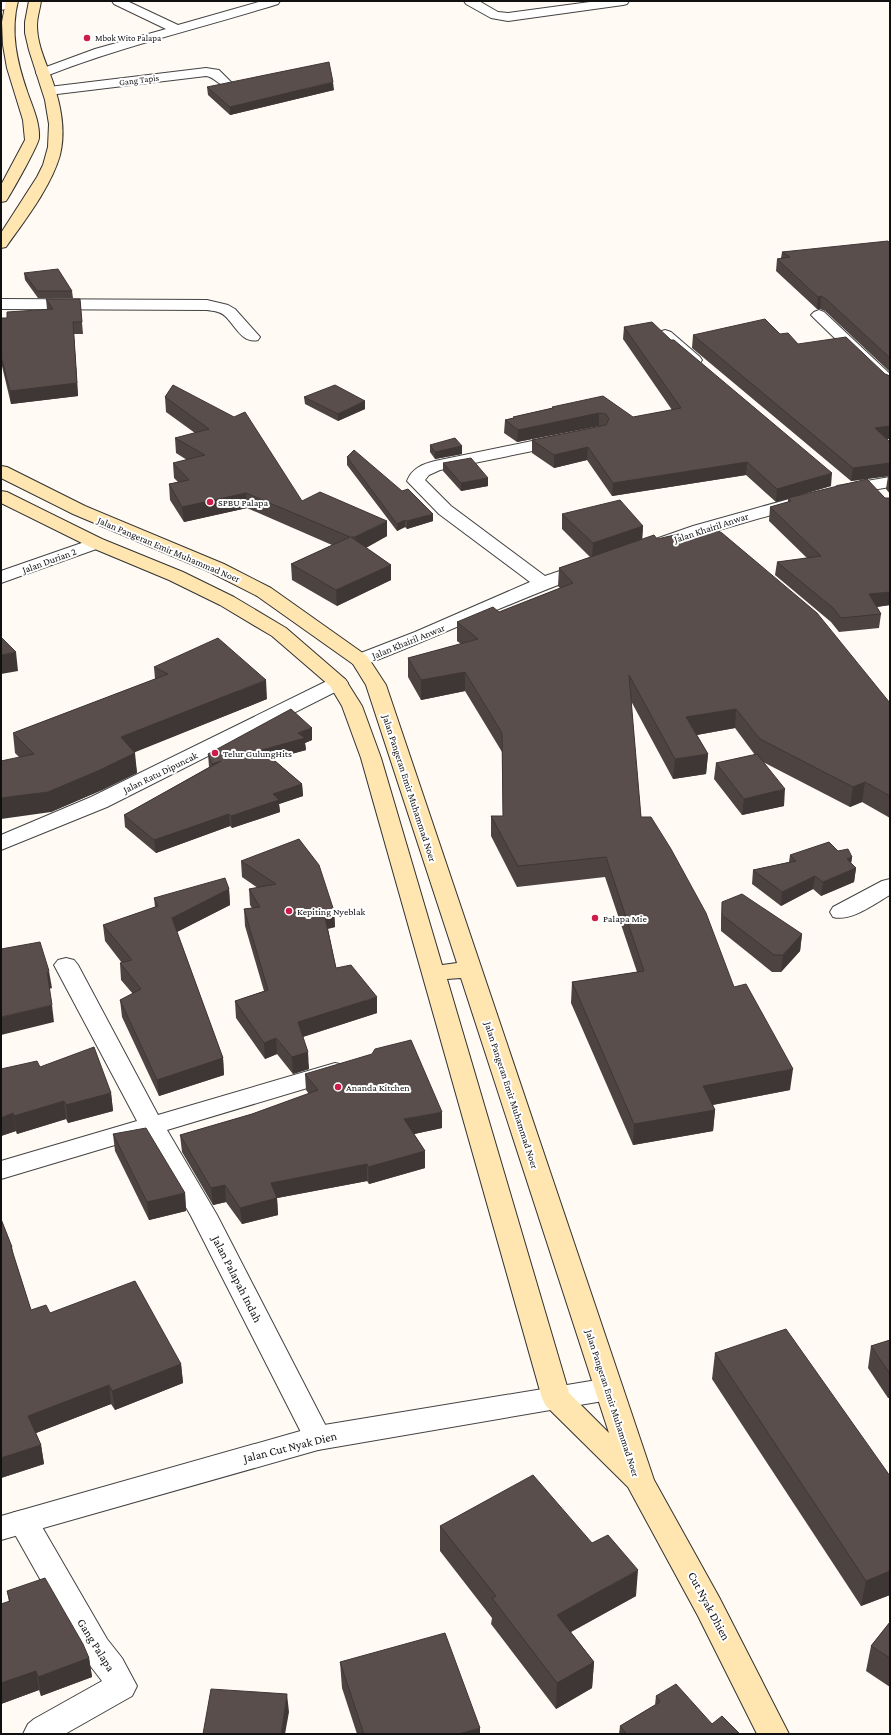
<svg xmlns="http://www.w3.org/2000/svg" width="891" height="1735" font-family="'Crimson Pro',serif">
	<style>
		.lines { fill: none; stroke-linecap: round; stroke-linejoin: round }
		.minor-casing { stroke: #434343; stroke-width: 2 }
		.tertiary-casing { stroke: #434343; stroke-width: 2 }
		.secondary-casing { stroke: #323232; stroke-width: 2 }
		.minor { fill: #fff; fill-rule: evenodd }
		.tertiary { fill: #fff; fill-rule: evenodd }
		.secondary { fill: #ffe5af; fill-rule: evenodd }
		.wall { fill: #4d4341 }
		.shaded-wall { fill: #3f3735 }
		.building { fill: #5a4e4c; stroke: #3f3735 }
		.poi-dot { fill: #cc1d4a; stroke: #fff; stroke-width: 1.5 }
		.labels { text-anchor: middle; stroke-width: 4; stroke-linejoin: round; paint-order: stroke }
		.far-poi-label { font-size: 9px; fill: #101010; stroke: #fff; text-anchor: start }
		.far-street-label { font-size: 9px; fill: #101010; stroke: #fff }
		.poi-label { font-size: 10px; fill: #101010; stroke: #fff; text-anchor: start }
		.street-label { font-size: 10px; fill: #101010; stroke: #fff }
		.near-street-label { font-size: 12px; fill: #101010; stroke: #fff }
	</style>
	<rect width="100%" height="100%" fill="#fffaf4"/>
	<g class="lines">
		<g class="minor-casing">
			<g id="minor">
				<path d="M112,1H127L178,25L262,1H280L278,4C201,28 122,46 46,76H38L36,73L38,70L95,49L166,29L114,4Z"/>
				<polygon points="464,1 479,1 498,12 508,13 597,1 629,1 627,4 623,5 508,21 491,18 466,4"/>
				<path d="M206,68L219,70L232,83L231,86C219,88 216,77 206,76L49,95L44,94L43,91L44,88L49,87Z"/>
				<path d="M1,299L207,300L228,305L235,309L260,337L258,340C242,344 235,325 225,316C220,311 213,311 207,310L1,309Z"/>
				<polygon points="819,310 824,312 890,374 890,388 884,386 814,318 811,315 814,312"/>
				<polygon points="665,330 671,332 700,357 702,360 700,363 694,365 688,363 659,338 657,335 659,332"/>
				<path d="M561,435L567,436L569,440L567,444L440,470L429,475L425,480L451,506L545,576L586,562L593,564L595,568L593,572C516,599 443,635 367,664L360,666L353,664L350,660L353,656L415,632L530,582L439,514L407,481C412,468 423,464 435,461Z"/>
				<polygon points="890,477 890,487 843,495 837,494 834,490 837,486 843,485"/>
				<polygon points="800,496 806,497 809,501 806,505 705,534 659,550 653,551 647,550 644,546 647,542 693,526"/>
				<polygon points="96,538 102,539 105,543 102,547 1,583 1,571"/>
				<polygon points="338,677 345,679 348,683 345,687 107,807 1,850 1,835 91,797 331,679"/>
				<path d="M890,879V895C874,904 851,922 833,917L830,912L833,907L882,881Z"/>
				<polygon points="66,958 74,960 78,965 158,1115 335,1063 344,1065 347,1071 344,1077 167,1130 217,1215 332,1438 328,1446 318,1450 308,1446 191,1216 145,1136 1,1179 1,1161 137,1121 54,965 58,960"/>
				<polygon points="23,1510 34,1513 107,1639 122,1658 137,1686 132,1696 65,1734 23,1734 28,1724 34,1719 102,1681 85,1659 8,1522 12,1513"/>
			</g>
		</g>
		<g class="tertiary-casing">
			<g id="tertiary">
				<polygon points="8,1 15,1 17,4 15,7 1,10 1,2"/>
				<polygon points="609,1378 619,1381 623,1389 619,1397 609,1400 318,1450 1,1540 1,1516 318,1426"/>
			</g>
		</g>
		<g class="secondary-casing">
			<g id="secondary">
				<path d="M6,1H18C10,32 17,62 27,91C32,106 40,122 39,138C38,146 14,188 8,198L6,201L1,202V185L25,140L23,120L7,68L3,45L2,22Z"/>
				<path d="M29,1H41C40,9 37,17 37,25C37,49 50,69 56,92C62,112 65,135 60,155C51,187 25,220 6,247L1,248V233L37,177L43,165L48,147L49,124L45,100L29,50L25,33V22Z"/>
				<path d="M1,466L7,467L85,506L224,564L271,588L367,656L386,685L654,1480L719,1597L789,1734H757L698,1616L628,1487L546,1406L542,1398L361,758L342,706L330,686L272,636L220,605L169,580L90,547L1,503V491L7,492L102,539L183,572L234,597L286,628L345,679L362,706L381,758L442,965L457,963L366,685L353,664L257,596L210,572L73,514L1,478ZM461,978L609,1433L569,1393L447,979Z"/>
			</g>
		</g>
		<use href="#minor" class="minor"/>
		<use href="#tertiary" class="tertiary"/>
		<use href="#secondary" class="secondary"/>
	</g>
	<g class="wall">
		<polygon points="207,87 334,90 230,115 208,95"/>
		<polygon points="890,244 890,372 825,311 820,309 817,309 776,271 777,259 781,258 782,252"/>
		<polygon points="24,273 72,291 73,298 38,298 25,280"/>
		<polygon points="46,299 80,299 83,334 74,334 78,396 11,404 1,362 1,318 7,318 47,309"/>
		<polygon points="624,327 671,340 831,486 776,502 746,475 612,496 587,460 554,468 532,453 532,440 601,426 599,426 517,442 504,433 505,420 513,418 513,417 552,408 552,407 633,417 672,410 623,339"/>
		<polygon points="780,334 798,344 890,376 890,439 887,439 890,479 890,494 886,489 888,476 851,481 692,348 693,335"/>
		<polygon points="173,385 302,501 387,536 366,548 391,565 391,580 337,606 292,580 291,564 332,545 247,508 184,522 170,500 169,484 178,482 174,478 173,463 187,460 176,453 175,438 195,433 166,412 165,397"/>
		<polygon points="304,397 365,401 365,409 338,421 305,404"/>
		<polygon points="430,445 462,446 462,454 435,459 430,452"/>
		<polygon points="347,457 433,521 407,529 405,527 397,531 347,465"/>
		<polygon points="443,463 488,478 488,486 461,491 443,471"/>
		<polygon points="788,498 885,498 890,605 877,607 881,614 879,628 839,632 831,622 775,575 777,562 807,558 769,521 770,507 788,502"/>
		<polygon points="562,514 643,526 642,539 684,539 890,703 890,818 862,802 850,807 763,762 784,806 742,815 714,779 716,763 755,755 735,728 697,735 708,754 706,774 673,779 631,701 641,817 790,1090 713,1105 715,1110 713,1131 633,1145 571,1003 572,982 637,972 605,877 517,887 491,836 491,816 503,816 502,752 465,691 421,700 408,677 408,658 461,644 457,641 457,622 499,612 560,588 558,586 559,568 590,557 562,529"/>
		<polygon points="154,667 267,699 134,752 137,773 102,790 51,812 19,757 15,753 13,733 155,679"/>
		<polygon points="312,728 312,740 305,743 306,750 273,759 302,784 303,796 279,804 280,812 232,828 230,826 156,853 125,827 124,815 209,767 208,754"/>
		<polygon points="838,851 852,857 851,863 856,868 854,882 821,896 813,889 781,906 752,884 753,870 789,862 790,855"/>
		<polygon points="241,861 334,911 335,927 328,929 336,968 377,1013 303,1037 309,1069 293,1074 277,1054 265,1059 236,1018 235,1001 264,991 245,926 244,909 252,908 250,905 249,889 258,888 242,877"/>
		<polygon points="229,889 230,905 177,932 223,1058 224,1075 159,1096 122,1017 120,1000 133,994 121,980 120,963 122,963 105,941 103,925 155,907 154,898"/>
		<polygon points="722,902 802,934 800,951 781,972 772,972 721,931 721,918"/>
		<polygon points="40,1067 111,1093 113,1111 68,1123 66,1119 17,1134 16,1131 1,1136 1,1069"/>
		<polygon points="305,1074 442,1128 414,1134 425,1151 425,1168 369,1184 367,1181 277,1198 278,1215 242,1224 226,1202 213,1205 182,1152 180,1135 252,1114 309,1094 306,1090"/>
		<polygon points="113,1134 185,1193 186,1211 149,1220 115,1151"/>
		<polygon points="1,1219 12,1247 14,1257 31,1310 50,1313 181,1364 183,1383 115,1410 111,1404 36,1433 41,1445 44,1464 1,1478"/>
		<polygon points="890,1340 890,1397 888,1398 868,1368 871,1346"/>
		<polygon points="715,1353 890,1476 890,1595 861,1606 712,1379"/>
		<polygon points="440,1526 636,1596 571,1632 594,1662 592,1688 556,1709 491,1624 492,1618 440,1551"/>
		<polygon points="7,1591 89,1658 92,1677 41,1696 39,1690 1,1704 1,1604 9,1602"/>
		<polygon points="890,1622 890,1687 866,1671 871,1646"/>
		<polygon points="340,1662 480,1734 357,1734 342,1688"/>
		<polygon points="656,1696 712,1724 740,1734 619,1734 620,1726 655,1705"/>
	</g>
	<g class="shaded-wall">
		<polygon points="333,82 334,90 230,115 230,107"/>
		<polygon points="821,296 820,309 817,309 818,297"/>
		<polygon points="73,322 78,396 11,404 10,391"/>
		<polygon points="365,401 365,409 338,421 338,414"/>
		<polygon points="599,413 599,426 517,442 518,430"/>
		<polygon points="890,426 890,439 874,441 875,428"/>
		<polygon points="462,446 462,454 435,459 435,452"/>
		<polygon points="588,447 587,460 554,468 554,455"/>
		<polygon points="747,462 746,475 612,496 613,483"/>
		<polygon points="890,463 890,476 851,481 853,468"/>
		<polygon points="832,473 831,486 776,502 777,489"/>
		<polygon points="488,478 488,486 461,491 461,483"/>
		<polygon points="246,493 247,508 184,522 182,507"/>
		<polygon points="433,514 433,521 407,529 407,521"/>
		<polygon points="405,520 405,527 397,531 397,524"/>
		<polygon points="387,521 387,536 356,553 355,537"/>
		<polygon points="643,526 642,542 592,558 593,543"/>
		<polygon points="391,565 391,580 337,606 336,590"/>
		<polygon points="890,592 890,605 868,608 869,594"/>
		<polygon points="16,652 18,671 1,674 1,655"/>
		<polygon points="465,672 465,691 421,700 421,680"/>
		<polygon points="266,680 267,699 123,757 121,737"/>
		<polygon points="736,709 735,728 685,737 686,717"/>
		<polygon points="312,728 312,740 305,743 306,750 262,762 262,750"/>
		<polygon points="135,753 137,773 102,790 51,812 1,819 1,798"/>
		<polygon points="708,754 706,774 673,779 675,759"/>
		<polygon points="221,761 213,776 212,764"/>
		<polygon points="865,782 862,802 850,807 853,787"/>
		<polygon points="302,784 303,796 279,804 280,812 232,828 231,816 273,794"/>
		<polygon points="785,789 784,806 742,815 744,799"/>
		<polygon points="229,814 230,826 156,853 154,840"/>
		<polygon points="852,857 850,871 856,868 854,882 821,896 823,882 847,859"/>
		<polygon points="815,876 813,889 781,906 782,892"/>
		<polygon points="229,889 230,905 173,934 172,918"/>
		<polygon points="334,911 335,927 325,929 324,913"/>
		<polygon points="802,934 800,951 781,972 783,955"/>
		<polygon points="49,971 52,988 49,989 47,972"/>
		<polygon points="377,997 377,1013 299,1038 298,1022"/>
		<polygon points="52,1005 54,1022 1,1035 1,1017"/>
		<polygon points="276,1038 277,1054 265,1059 264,1043"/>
		<polygon points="308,1052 309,1069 293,1074 292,1057"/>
		<polygon points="223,1058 224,1075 159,1096 157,1080"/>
		<polygon points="793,1069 790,1090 701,1107 703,1086"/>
		<polygon points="111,1093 113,1111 68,1123 66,1105"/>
		<polygon points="64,1101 66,1119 17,1134 14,1116"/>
		<polygon points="715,1110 713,1131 633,1145 634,1124"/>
		<polygon points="442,1112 442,1128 405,1136 404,1119"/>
		<polygon points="13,1113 16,1131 1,1136 1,1118"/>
		<polygon points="425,1151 425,1168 369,1184 368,1167"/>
		<polygon points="367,1164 367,1181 272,1199 271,1183"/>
		<polygon points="225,1185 226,1202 213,1205 211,1188"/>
		<polygon points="185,1193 186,1211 149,1220 147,1202"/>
		<polygon points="277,1198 278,1215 242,1224 240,1208"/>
		<polygon points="181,1364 183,1383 115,1410 112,1391"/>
		<polygon points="890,1384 890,1397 888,1398"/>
		<polygon points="109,1385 111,1404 31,1435 28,1416"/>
		<polygon points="41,1445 44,1464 1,1478 1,1458"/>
		<polygon points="638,1570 636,1596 556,1640 557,1615"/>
		<polygon points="890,1571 890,1595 861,1606 866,1581"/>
		<polygon points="89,1658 92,1677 41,1696 38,1677"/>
		<polygon points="594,1662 592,1688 556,1709 557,1683"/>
		<polygon points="36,1671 39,1690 1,1704 1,1683"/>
		<polygon points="287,1694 289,1712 285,1734 281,1734"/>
		<polygon points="480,1728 480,1734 459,1734"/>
	</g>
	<g class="building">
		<polygon points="329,62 333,82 230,107 207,87"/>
		<polygon points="888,241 890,244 890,358 826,299 821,296 818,297 777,259 790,257 782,252"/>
		<polygon points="58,269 72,291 37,291 24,273"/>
		<polygon points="46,299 80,299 82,322 73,322 77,383 10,391 1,356 1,318 7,318 7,312 53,309"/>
		<polygon points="765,319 780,334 788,333 798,344 846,337 885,374 890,376 890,426 875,428 890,442 890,463 853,468 693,335"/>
		<polygon points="652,322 671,340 674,340 832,473 777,489 747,462 613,483 588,447 554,455 532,440 606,425 609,419 606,414 599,413 518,430 505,420 514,418 513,417 553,408 552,407 603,396 633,417 681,408 624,327"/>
		<polygon points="173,385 234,417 245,412 302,501 320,492 387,521 355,537 351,537 391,565 336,590 291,564 350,537 246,493 182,507 169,484 189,480 173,463 205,455 175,438 209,429 165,397"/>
		<polygon points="335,385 365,401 338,414 304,397"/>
		<polygon points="455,438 462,446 435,452 430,445"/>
		<polygon points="354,450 402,491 408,489 433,514 407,521 405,520 397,524 347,457"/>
		<polygon points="471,458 488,478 461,483 443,463"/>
		<polygon points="867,479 885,498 890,498 890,592 869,594 881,614 841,618 833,608 777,562 821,556 770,507 791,501 788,498"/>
		<polygon points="620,500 643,526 593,543 562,514"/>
		<polygon points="715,529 722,533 817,613 890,703 890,796 865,782 853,787 760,739 736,709 686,717 708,754 675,759 629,675 641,817 651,817 671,849 706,913 734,987 746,984 793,1069 703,1086 715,1110 634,1124 572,982 644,971 606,857 518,866 491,816 503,816 502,733 465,672 421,680 408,658 478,639 457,622 493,607 499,612 573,583 559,568 654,535 657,539 679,534 684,539"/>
		<polygon points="1,637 16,652 1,655"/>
		<polygon points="218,638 266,680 121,737 135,753 100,770 48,792 1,798 1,761 34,754 13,733 168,674 154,667"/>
		<polygon points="291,709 312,728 298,733 305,738 262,750 302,784 273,794 279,800 231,816 229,814 154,840 124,815 221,761 212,764 208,754"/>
		<polygon points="757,754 785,789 744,799 716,763"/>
		<polygon points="299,839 319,865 334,911 324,913 336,968 351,965 377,997 298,1022 308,1052 292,1057 276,1038 264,1043 235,1001 268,990 244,909 260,907 249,889 276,884 241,861"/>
		<polygon points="829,842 838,851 848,849 852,857 847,859 856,868 823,882 815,876 782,892 753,870 796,861 790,855"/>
		<polygon points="225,878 229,889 172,918 223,1058 157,1080 120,1000 141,989 120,963 132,960 103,925 158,906 154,898"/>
		<polygon points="742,894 802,934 783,955 774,955 722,915 722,902"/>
		<polygon points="40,942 49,971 47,972 52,1005 1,1017 1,949"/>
		<polygon points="411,1040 442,1112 404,1119 425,1151 368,1167 367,1164 271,1183 277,1198 240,1208 225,1185 211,1188 180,1135 252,1114 318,1090 305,1074 372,1054 375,1049"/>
		<polygon points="94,1047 111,1093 66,1105 64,1101 14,1116 13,1113 1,1118 1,1069 37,1061 40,1067"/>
		<polygon points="146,1128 185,1193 147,1202 113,1134"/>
		<polygon points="1,1219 12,1247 11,1247 31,1310 46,1305 50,1313 135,1281 181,1364 112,1391 109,1385 28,1416 41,1445 1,1458"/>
		<polygon points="786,1329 890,1476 890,1571 866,1581 715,1353"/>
		<polygon points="890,1340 890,1374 871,1346"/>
		<polygon points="533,1475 592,1543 608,1535 638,1570 557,1615 594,1662 557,1683 492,1598 496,1596 440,1526"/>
		<polygon points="45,1578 83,1644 89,1658 38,1677 36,1671 1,1683 1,1604 10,1601 7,1591"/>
		<polygon points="890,1622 890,1658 871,1646"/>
		<polygon points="445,1633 480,1728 459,1734 364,1734 340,1662"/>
		<polygon points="676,1684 712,1724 722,1716 740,1734 624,1734 626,1733 620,1726 660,1702 656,1696"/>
		<polygon points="211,1689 287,1694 281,1734 203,1734"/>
	</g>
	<g class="poi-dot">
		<circle cx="87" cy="38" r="4"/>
		<circle cx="210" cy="502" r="4"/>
		<circle cx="215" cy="753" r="4"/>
		<circle cx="289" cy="911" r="4"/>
		<circle cx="595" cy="918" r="4"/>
		<circle cx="338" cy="1087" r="4"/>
	</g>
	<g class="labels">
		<g class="far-poi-label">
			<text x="95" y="41">Mbok Wito Palapa</text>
		</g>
		<g class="far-street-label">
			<text transform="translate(139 80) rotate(-7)" y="3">Gang Tapis</text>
		</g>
		<g class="poi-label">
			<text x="218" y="506">SPBU Palapa</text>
			<text x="223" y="757">Telur GulungHits</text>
			<text x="297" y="915">Kepiting Nyeblak</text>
			<text x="603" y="922">Palapa Mie</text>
			<text x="346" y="1091">Ananda Kitchen</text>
		</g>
		<g class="street-label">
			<text transform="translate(711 527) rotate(-18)" y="4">Jalan Khairil Anwar</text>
			<text transform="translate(169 549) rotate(23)" y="4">Jalan Pangeran Emir Muhammad Noer</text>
			<text transform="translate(49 560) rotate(-20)" y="4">Jalan Durian 2</text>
			<text transform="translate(408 641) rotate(-22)" y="4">Jalan Khairil Anwar</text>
			<text transform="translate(160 772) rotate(-26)" y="4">Jalan Ratu Dipuncak</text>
			<text transform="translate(410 788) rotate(72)" y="4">Jalan Pangeran Emir Muhammad Noer</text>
			<text transform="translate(512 1095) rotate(72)" y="4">Jalan Pangeran Emir Muhammad Noer</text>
			<text transform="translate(613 1403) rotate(72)" y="4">Jalan Pangeran Emir Muhammad Noer</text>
		</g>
		<g class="near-street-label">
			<text transform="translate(237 1279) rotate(63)" y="4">Jalan Palapah Indah</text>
			<text transform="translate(290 1447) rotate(-14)" y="4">Jalan Cut Nyak Dien</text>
			<text transform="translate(709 1606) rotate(62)" y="4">Cut Nyak Dhien</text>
			<text transform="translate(96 1645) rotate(58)" y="4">Gang Palapa</text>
		</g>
	</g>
	<rect width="891" height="1735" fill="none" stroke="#101010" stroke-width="4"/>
</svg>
